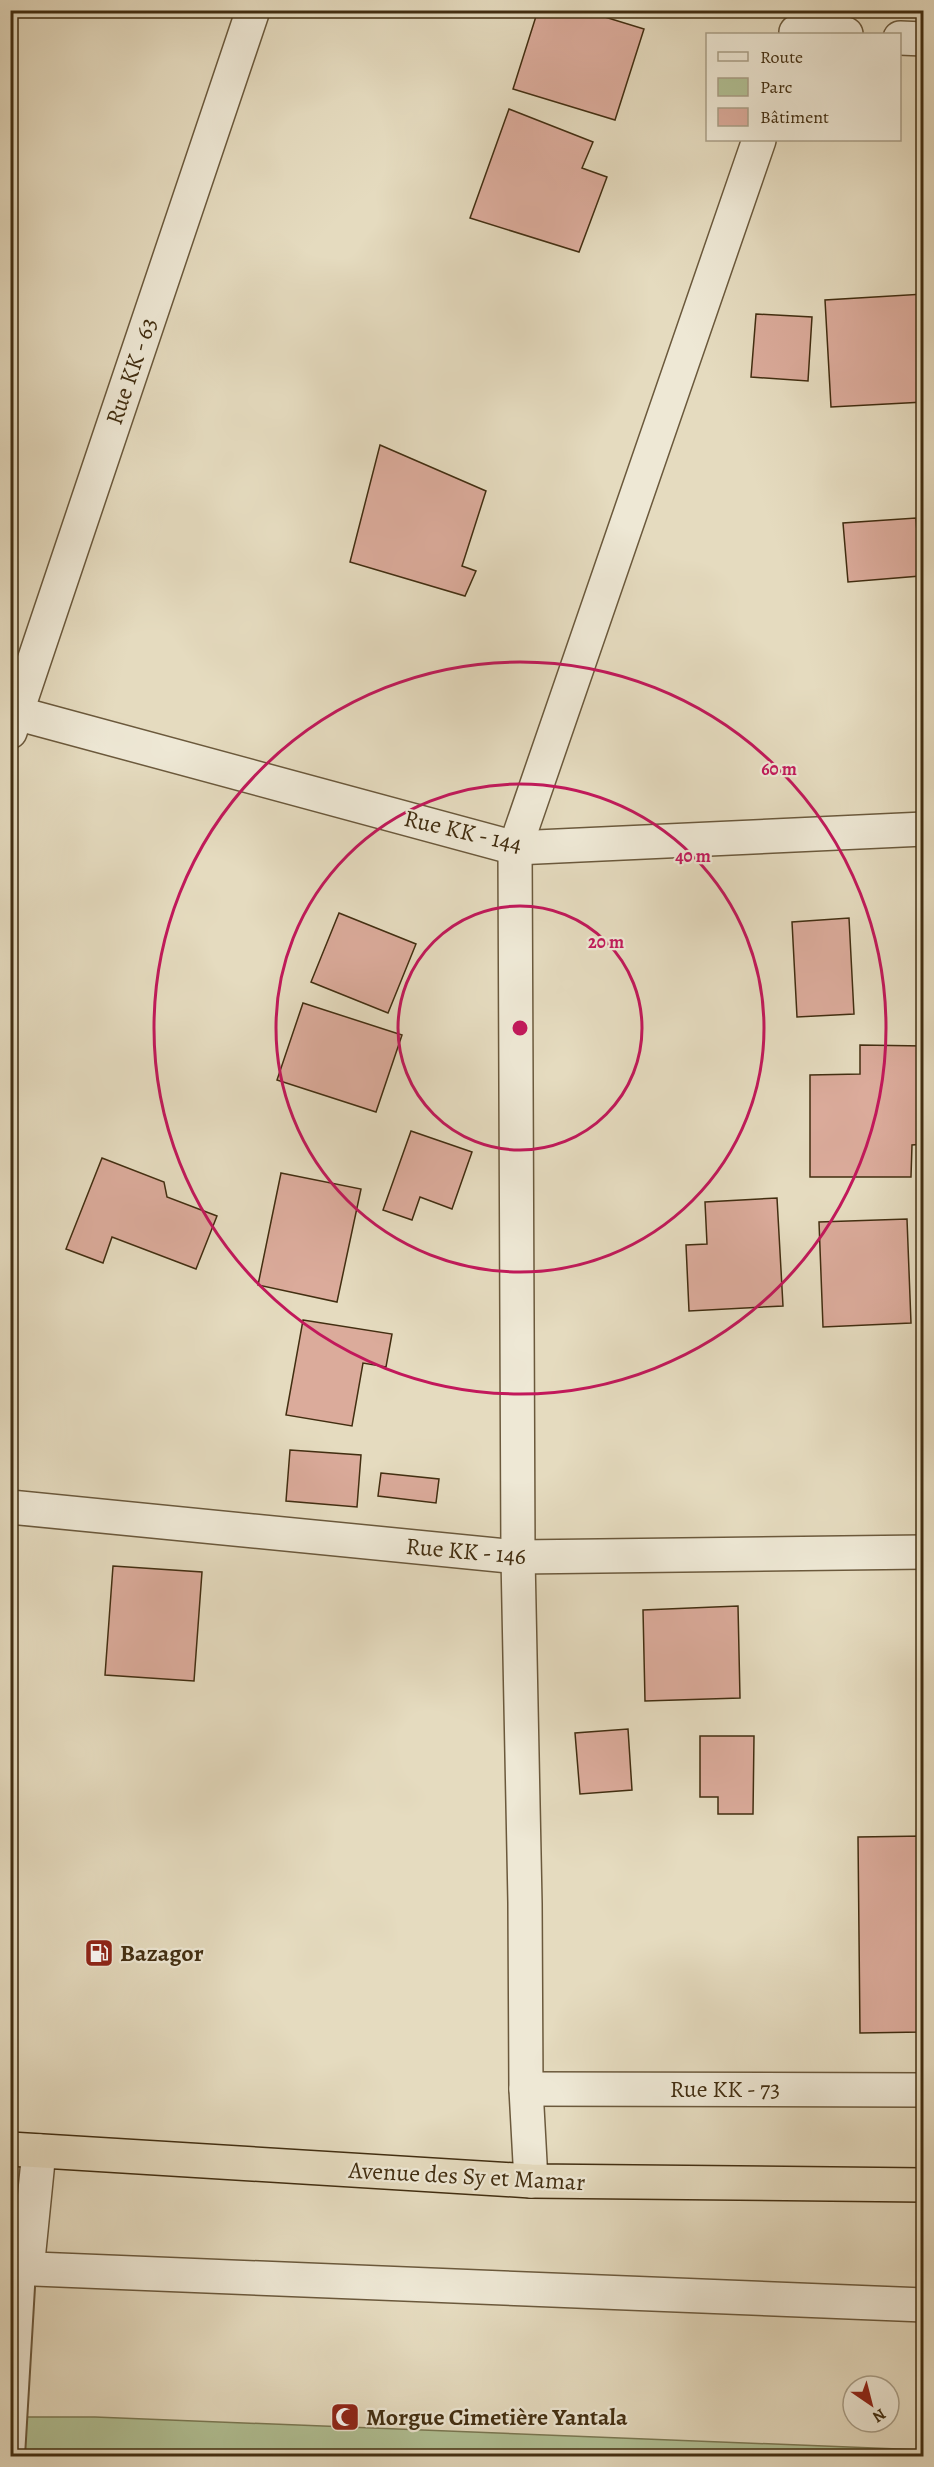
<svg xmlns="http://www.w3.org/2000/svg" width="934" height="2467" font-family="Alegreya,serif">
	<style>
		.green { fill: #b1c195; stroke: #7a7853; stroke-width: 1.5 }
		.building { fill: #dbab9b; stroke: #422e11; stroke-width: 1.5 }
		.lines { fill: none; stroke-linecap: round; stroke-linejoin: round }
		.service-casing { stroke: #6b593c; stroke-width: 20 }
		.minor-casing { stroke: #6b593c; stroke-width: 36 }
		.trunk-casing { stroke: #422e11; stroke-width: 36 }
		.service { stroke: #eee8d5; stroke-width: 16 }
		.minor { stroke: #eee8d5; stroke-width: 33 }
		.trunk { stroke: #e5dbbf; stroke-width: 33 }
		.ring { fill: none; stroke: #c2185b; stroke-width: 3 }
		.labels { text-anchor: middle; stroke-width: 4.5; stroke-linejoin: round; paint-order: stroke }
		.street-label { font-size: 24px; fill: #422e11; stroke: #eee8d5 }
		.poi-label { font-size: 24px; font-weight: bold; fill: #422e11; stroke: #eee8d5; text-anchor: start }
		.centre { fill: #c2185b; stroke: #eee8d5; stroke-width: 3 }
		.ring-label { font-size: 18px; text-anchor: middle; font-weight: bold; fill: #c2185b; stroke: #eee8d5; stroke-width: 4.5; stroke-linejoin: round; paint-order: stroke }
	</style>
	<rect width="100%" height="100%" fill="#e5dbbf"/>
	<filter id="stains"><feTurbulence type="fractalNoise" baseFrequency=".00333" numOctaves="4"/><feColorMatrix values="0 0 0 0 .2 0 0 0 0 .09 0 0 0 0 .02 0 0 0 .5 -.17"/></filter>
	<radialGradient id="worn" r=".72"><stop offset=".6" stop-color="#630" stop-opacity="0"/><stop offset="1" stop-color="#630" stop-opacity=".3"/></radialGradient>
	<polygon class="green" points="19,2417 95,2417 923,2450 924,2456 11,2456"/>
	<g class="building">
		<polygon points="538,10 582,10 644,29 615,120 513,89"/>
		<polygon points="509,109 593,142 582,168 607,177 579,252 470,218"/>
		<polygon points="924,294 924,402 831,407 825,300"/>
		<polygon points="756,314 812,317 808,381 751,377"/>
		<polygon points="380,445 486,491 462,566 476,571 465,596 350,562"/>
		<polygon points="916,518 920,576 848,582 843,523"/>
		<polygon points="339,913 416,944 388,1013 311,982"/>
		<polygon points="849,918 854,1014 797,1017 792,922"/>
		<polygon points="303,1003 402,1035 376,1112 277,1080"/>
		<polygon points="860,1045 924,1046 924,1144 912,1145 911,1177 810,1177 810,1075 860,1074"/>
		<polygon points="411,1131 472,1152 452,1209 420,1197 412,1220 383,1210"/>
		<polygon points="102,1158 164,1182 167,1197 217,1216 196,1269 112,1237 103,1263 66,1249"/>
		<polygon points="281,1173 361,1189 337,1302 258,1285"/>
		<polygon points="777,1198 783,1306 689,1311 686,1245 707,1244 705,1202"/>
		<polygon points="907,1219 911,1323 823,1327 819,1222"/>
		<polygon points="303,1320 392,1334 386,1367 363,1363 352,1426 286,1415"/>
		<polygon points="290,1450 361,1455 357,1507 286,1501"/>
		<polygon points="381,1473 439,1479 436,1503 378,1496"/>
		<polygon points="113,1566 202,1572 194,1681 105,1675"/>
		<polygon points="738,1606 740,1698 645,1701 643,1610"/>
		<polygon points="628,1729 632,1790 580,1794 575,1733"/>
		<polygon points="700,1736 754,1736 753,1814 718,1814 718,1797 700,1797"/>
		<polygon points="924,1836 922,2032 860,2033 858,1837"/>
	</g>
	<g class="lines">
		<g class="service-casing">
			<polyline id="service" points="16,2456 27,2270"/>
		</g>
		<g class="minor-casing">
			<g id="minor">
				<polyline points="796,32 846,34"/>
				<polyline points="900,38 924,39"/>
				<polyline points="16,713 515,848 924,829"/>
				<polyline points="10,732 253,10"/>
				<polyline points="10,1507 518,1557 924,1552"/>
				<polyline points="526,2089 924,2090"/>
				<polyline points="531,2181 526,2089 525,1903 518,1557 515,848 759,140"/>
				<polyline points="10,2268 924,2305"/>
				<polyline points="27,2270 39,2151"/>
			</g>
		</g>
		<g class="trunk-casing">
			<polyline id="trunk" points="10,2149 531,2181 924,2185"/>
		</g>
		<use href="#service" class="service"/>
		<use href="#minor" class="minor"/>
		<use href="#trunk" class="trunk"/>
	</g>
	<g class="ring">
		<circle cx="520" cy="1028" r="122"/>
		<circle cx="520" cy="1028" r="244"/>
		<circle cx="520" cy="1028" r="366"/>
	</g>
	<defs>
		<g id="fuel-square" transform="scale(1.5)"><rect x="-9" y="-9" width="18" height="18" rx="4" fill="#8f2418" stroke="#eee8d5"/><path d="M-5.5-6h7V0h2V4h1.3V-2.5L3-4.5l.8-.8L6-3V5H2.5V1h-1V6h-7ZM-4.2-4.7v3.2H.2V-4.7Z" fill="#fff"/></g>
		<g id="mosque-square" transform="scale(1.5)"><rect x="-9" y="-9" width="18" height="18" rx="4" fill="#8f2418" stroke="#eee8d5"/><path d="M3.5-4.9A6 6 0 1 0 3.5 4.9A5 5 0 1 1 3.5-4.9Z" fill="#fff"/></g>
	</defs>
	<g fill-rule="evenodd">
		<use href="#fuel-square" x="99" y="1953"/>
		<use href="#mosque-square" x="345" y="2417"/>
	</g>
	<g class="labels">
		<g class="street-label">
			<text transform="translate(131 371) rotate(-71)" y="8">Rue KK - 63</text>
			<text transform="translate(463 831) rotate(13)" y="8">Rue KK - 144</text>
			<text transform="translate(466 1551) rotate(5)" y="8">Rue KK - 146</text>
			<text x="725" y="2097">Rue KK - 73</text>
			<text transform="translate(467 2176) rotate(3)" y="8">Avenue des Sy et Mamar</text>
		</g>
		<g class="poi-label">
			<text x="120" y="1961">Bazagor</text>
			<text x="366" y="2425">Morgue Cimetière Yantala</text>
		</g>
	</g>
	<circle cx="520" cy="1028" r="9" class="centre"/>
	<g class="ring-label">
		<text x="779" y="775">60 m</text>
		<text x="693" y="862">40 m</text>
		<text x="606" y="948">20 m</text>
	</g>
	<rect width="934" height="2467" fill="none" stroke="#e5dbbf" stroke-width="36"/>
	<rect x="12" y="12" width="910" height="2443" fill="none" stroke="#422e11" stroke-width="3"/>
	<rect x="18" y="18" width="898" height="2431" fill="none" stroke="#422e11" stroke-width="1.5"/>
	<rect x="706" y="33" width="195" height="108" fill="#eee8d5" stroke="#a99e87" stroke-width="1.5"/>
	<rect x="718" y="52" width="30" height="9" fill="#eee8d5" stroke="#a99e87" stroke-width="1.5"/>
	<text x="760" y="63" font-size="18" fill="#422e11">Route</text>
	<rect x="718" y="78" width="30" height="18" fill="#b1c195" stroke="#a99e87" stroke-width="1.5"/>
	<text x="760" y="93" font-size="18" fill="#422e11">Parc</text>
	<rect x="718" y="108" width="30" height="18" fill="#dbab9b" stroke="#a99e87" stroke-width="1.5"/>
	<text x="760" y="123" font-size="18" fill="#422e11">Bâtiment</text>
	<g transform="translate(871 2404) rotate(145)"><circle r="28" fill="#eee8d5" stroke="#a99e87" stroke-width="1.5"/>
	<path d="M0-4.5L10 22L0 15L-10 22Z" fill="#8f2418"/>
	<text y="-9" font-size="16" font-weight="bold" text-anchor="middle" fill="#422e11">N</text>
	</g>
	<rect width="100%" height="100%" filter="url(#stains)"/>
	<rect width="100%" height="100%" fill="url(#worn)"/>
</svg>
